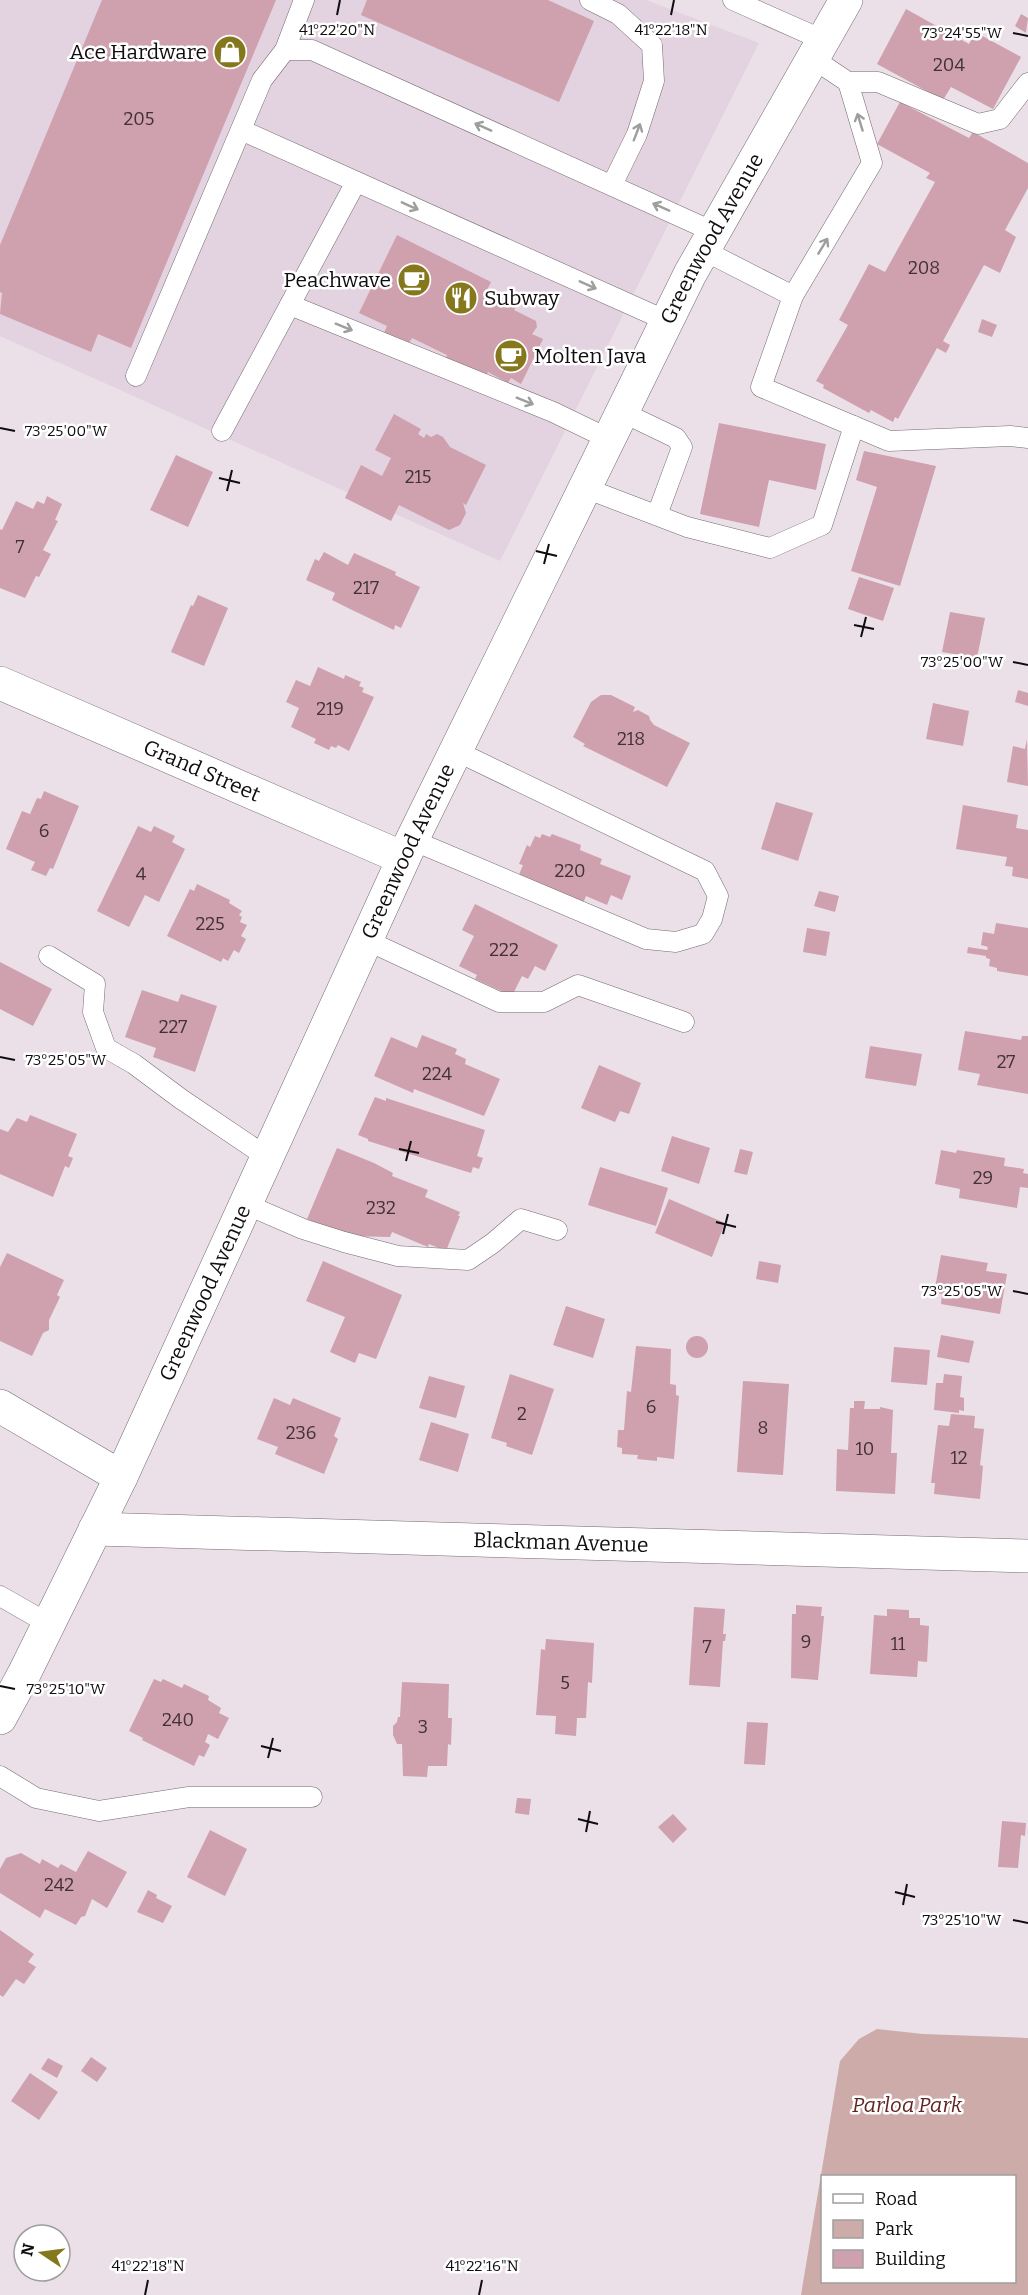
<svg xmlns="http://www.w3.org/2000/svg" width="1028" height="2295" font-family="Bitter,serif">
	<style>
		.built { fill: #e3d2df }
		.green { fill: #ccaba8; fill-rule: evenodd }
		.building { fill: #cfa0ae }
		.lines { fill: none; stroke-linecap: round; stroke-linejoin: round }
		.lane-casing { stroke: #746a71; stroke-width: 21 }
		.street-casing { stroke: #746a71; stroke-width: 34 }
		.secondary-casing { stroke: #746a71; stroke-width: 34 }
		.lane { stroke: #fff; stroke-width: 20 }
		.street { stroke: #fff; stroke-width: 33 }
		.secondary { stroke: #fff; stroke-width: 33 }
		.oneway { stroke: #9f9e9f }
		.ticks { fill: none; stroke: #100d10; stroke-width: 2 }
		.labels { text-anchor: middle; stroke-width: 5; stroke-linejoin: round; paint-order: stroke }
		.number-label { font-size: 18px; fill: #403238 }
		.poi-label { font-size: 21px; fill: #100d10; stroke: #fff; text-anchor: end }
		.street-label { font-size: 21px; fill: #100d10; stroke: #fff }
		.park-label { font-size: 21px; font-style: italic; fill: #602522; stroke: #fff }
		.ticks-label { font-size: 15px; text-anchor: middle; fill: #100d10; stroke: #fff; stroke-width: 5; stroke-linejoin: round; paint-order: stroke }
	</style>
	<rect width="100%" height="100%" fill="#ebe0e8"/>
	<polygon class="built" points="0,0 646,0 759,43 500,561 0,336"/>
	<path class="green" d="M877,2029L923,2034L1028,2038V2295H801L840,2061L859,2039ZM822,2176H1014V2282H822Z"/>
	<g class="building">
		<polygon points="102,0 276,0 131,348 98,334 91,352 0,314 2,293 0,292 0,245"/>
		<polygon points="367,0 548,0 594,21 559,102 361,15"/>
		<polygon points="906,9 969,44 975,32 1021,57 993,109 951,87 943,100 877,64"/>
		<polygon points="1021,14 1028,18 1026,33 1015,26"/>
		<polygon points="900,102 969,138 973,132 1028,163 1028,188 1005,230 1016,237 1000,273 984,265 943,341 950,345 946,353 937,348 898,419 895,417 893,422 871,410 869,413 823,388 824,385 816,381 848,325 839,320 869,264 885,272 935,182 926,178 930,173 877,144"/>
		<polygon points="397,235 491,282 487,290 498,296 497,298 516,307 514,310 536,321 537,327 532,334 543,339 521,384 511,378 508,383 488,372 483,382 444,362 447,355 412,338 408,345 384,333 387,326 359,313"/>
		<polygon points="982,319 997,325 992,337 978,332"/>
		<polygon points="394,414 421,429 418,434 424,438 426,434 431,437 437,434 443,437 450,447 486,465 466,505 463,503 466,513 460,525 449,530 399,505 391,521 345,498 361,465 382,476 391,458 375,450"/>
		<polygon points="719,423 826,444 816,490 769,480 759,527 700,514"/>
		<polygon points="864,451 936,466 900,586 851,571 877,487 856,480"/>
		<polygon points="176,455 213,472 188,527 150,510"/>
		<polygon points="47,496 62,504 55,520 58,521 43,550 51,554 39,577 36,576 25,598 0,588 0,529 2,530 16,501 33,509 37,501 44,504"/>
		<polygon points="324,552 348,565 354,553 396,572 395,575 420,587 401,628 395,625 394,630 348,608 332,600 335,593 306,580 315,559 319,561"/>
		<polygon points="859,577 894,588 883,621 848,609"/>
		<polygon points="198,595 228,608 204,666 171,652 191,605 193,606"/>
		<polygon points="950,612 985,618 977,658 942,652"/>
		<polygon points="318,667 344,679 345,675 361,682 359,686 364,688 362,692 374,697 349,751 338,745 336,748 331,746 329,750 314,743 316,739 291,727 299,708 286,702 296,680 310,686"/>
		<polygon points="1018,690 1028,693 1028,706 1015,702"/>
		<polygon points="601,695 611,695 635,707 633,712 638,710 649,716 650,720 654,725 690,743 667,787 583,746 585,744 573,737 591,702"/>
		<polygon points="933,703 969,711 963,746 926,739"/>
		<polygon points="1027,739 1028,786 1007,782 1013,746 1025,749"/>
		<polygon points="44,791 79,806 53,869 50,868 46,876 31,870 35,862 6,849 22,811 30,814 37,798 41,799"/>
		<polygon points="776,802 813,813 798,861 761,849"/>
		<polygon points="963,805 1018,815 1016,828 1028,830 1028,879 1012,876 1013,867 1005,866 1007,857 956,849"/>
		<polygon points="138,826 151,832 154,826 175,836 172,842 185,849 159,902 145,895 129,927 97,911"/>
		<polygon points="542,834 550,837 552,834 581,845 580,850 602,859 600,864 631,876 622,900 611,895 607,905 586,896 582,906 518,877 523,865 519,864 527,845 530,847 535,836 540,838"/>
		<polygon points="197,884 230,900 229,903 242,911 239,915 242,917 240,922 247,925 241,936 246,939 239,953 234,950 228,961 223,958 221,962 167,936 190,889 194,891"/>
		<polygon points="819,891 839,896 835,912 814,906"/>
		<polygon points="475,904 558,945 545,971 535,966 528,979 522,976 512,996 475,979 477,975 459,966 474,936 462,930"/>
		<polygon points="996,923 1028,928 1028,976 997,971 997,968 989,966 990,959 986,958 986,956 967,953 968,947 987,950 988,947 981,945 983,932 994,934"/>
		<polygon points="807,928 830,932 826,956 803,952"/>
		<polygon points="0,962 52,989 33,1026 0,1009"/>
		<polygon points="142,990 178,1002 181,994 217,1006 195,1072 153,1057 156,1048 125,1037"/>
		<polygon points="965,1031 1021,1040 1022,1036 1028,1036 1028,1094 977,1085 980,1074 958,1070"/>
		<polygon points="422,1035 457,1049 455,1054 466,1059 465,1064 500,1079 484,1116 414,1089 413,1093 374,1076 391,1037 417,1048"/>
		<polygon points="870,1046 922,1054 916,1086 865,1078"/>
		<polygon points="599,1065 641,1083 629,1114 620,1111 615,1122 581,1108"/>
		<polygon points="375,1097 386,1101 386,1098 485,1130 477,1156 483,1158 479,1169 473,1167 471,1173 368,1141 368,1139 358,1135"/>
		<polygon points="30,1115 77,1134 68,1156 73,1158 69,1168 65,1166 53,1197 0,1174 0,1129 8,1132 17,1118 27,1122"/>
		<polygon points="672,1136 710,1148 699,1184 661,1171"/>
		<polygon points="337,1148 374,1163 393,1173 392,1176 428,1190 425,1197 460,1212 458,1216 460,1216 446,1251 429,1244 428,1247 392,1232 390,1237 346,1236 307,1219"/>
		<polygon points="740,1149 753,1152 747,1175 734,1172"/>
		<polygon points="941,1150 956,1153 957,1150 1005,1158 1004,1166 1024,1169 1023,1173 1028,1174 1028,1188 1020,1187 1017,1208 959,1198 960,1189 935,1184"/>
		<polygon points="600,1167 668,1188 656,1226 588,1205"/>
		<polygon points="669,1199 725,1223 712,1257 655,1233"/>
		<polygon points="7,1253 64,1280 57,1295 60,1297 49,1320 49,1330 43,1333 32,1356 0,1341 0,1267"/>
		<polygon points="941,1255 988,1263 986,1271 1007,1274 1000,1314 941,1304 942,1294 934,1293"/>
		<polygon points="323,1261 402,1295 376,1359 359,1353 355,1363 330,1352 345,1317 306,1301"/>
		<polygon points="759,1261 781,1265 778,1283 756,1279"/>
		<polygon points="566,1306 605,1319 593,1358 553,1345"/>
		<polygon points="941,1335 974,1341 969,1363 937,1357"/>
		<circle cx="697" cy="1347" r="11"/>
		<polygon points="636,1346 671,1349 670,1384 676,1385 676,1395 679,1396 674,1459 657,1457 657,1461 637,1459 638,1455 622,1454 622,1448 617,1447 618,1430 624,1430 627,1391 631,1392"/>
		<polygon points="894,1347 930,1350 927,1385 891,1382"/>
		<polygon points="510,1374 554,1389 532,1455 506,1446 507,1443 491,1438"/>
		<polygon points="944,1374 962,1376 960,1397 964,1398 964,1411 959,1410 959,1413 934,1410 936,1383 943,1383"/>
		<polygon points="429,1376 465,1386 456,1418 419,1408"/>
		<polygon points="743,1381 789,1384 783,1475 737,1472"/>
		<polygon points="274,1398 290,1405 293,1398 341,1418 334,1436 338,1439 324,1474 275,1454 278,1447 257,1439"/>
		<polygon points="854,1401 865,1401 864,1409 880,1409 880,1407 893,1410 891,1453 897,1453 895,1494 836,1491 837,1449 848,1450 850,1408 854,1408"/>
		<polygon points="951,1414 975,1416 974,1428 984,1429 980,1465 983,1466 980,1499 934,1494 935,1483 931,1483 938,1425 949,1426"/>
		<polygon points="431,1422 469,1434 458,1472 419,1460"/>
		<polygon points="796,1605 822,1607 821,1616 824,1616 818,1680 791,1678 792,1614 796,1614"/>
		<polygon points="694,1607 725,1609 723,1634 726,1634 725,1641 723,1641 720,1687 689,1685"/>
		<polygon points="887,1609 909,1610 909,1618 920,1618 920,1625 929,1626 927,1662 918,1661 917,1677 870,1674 874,1615 887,1616"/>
		<polygon points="546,1639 594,1643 592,1683 588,1682 586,1718 577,1718 576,1736 555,1734 556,1716 536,1715 541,1649 545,1650"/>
		<polygon points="154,1679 161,1682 163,1679 182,1688 184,1684 209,1696 208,1700 221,1708 219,1713 229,1718 218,1739 208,1734 205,1742 210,1745 204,1757 199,1755 194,1766 142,1740 143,1738 129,1731"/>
		<polygon points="402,1682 449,1684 448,1718 452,1718 451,1745 448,1744 447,1766 428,1766 427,1777 403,1776 402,1744 397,1744 393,1735 393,1726 397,1722 398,1717 400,1717"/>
		<polygon points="747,1722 768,1723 765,1765 744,1764"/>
		<polygon points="517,1798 531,1799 529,1815 515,1813"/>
		<polygon points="673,1814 687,1829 673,1843 658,1827"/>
		<polygon points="1002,1821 1026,1823 1025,1836 1021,1835 1018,1868 998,1867"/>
		<polygon points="210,1830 247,1849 225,1896 187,1877"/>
		<polygon points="88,1851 127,1872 107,1908 92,1899 85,1916 81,1917 76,1925 45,1909 40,1918 0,1893 0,1869 6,1858 21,1853 40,1864 42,1859 58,1868 61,1864 76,1872"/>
		<polygon points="148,1890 157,1895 156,1898 172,1906 163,1923 137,1912"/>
		<polygon points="0,1930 34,1954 28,1962 36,1967 24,1984 16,1979 3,1997 0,1995"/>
		<polygon points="91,2057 107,2068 97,2082 81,2071"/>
		<polygon points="48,2058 63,2066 57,2078 41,2069"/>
		<polygon points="30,2073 58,2092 39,2120 11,2101"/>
	</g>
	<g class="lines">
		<g class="lane-casing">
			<g id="lane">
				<polyline points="590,0 618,14 652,45 654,81 637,134 612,185"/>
				<polyline points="733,0 823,40"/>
				<polyline points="285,50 312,50 714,232"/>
				<polyline points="812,58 848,82 878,82 978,124 1000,119 1028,83"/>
				<polyline points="241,130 667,321"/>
				<polyline points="703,250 793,296 761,387 889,441 1010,436 1028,438"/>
				<polyline points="793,296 872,163 848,82"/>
				<polyline points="290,305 553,412 609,439"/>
				<polyline points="136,376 262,80 285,50 304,0"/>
				<polyline points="622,412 676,438 682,447 657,515"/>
				<polyline points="222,431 356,182"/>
				<polyline points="585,488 687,527 770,548 822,525 854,426"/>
				<polyline points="412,840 646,939 676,942 703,934 712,919 718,896 705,871 456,751"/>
				<polyline points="366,940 499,1002 544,1002 578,985 684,1022"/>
				<polyline points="49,956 95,984 93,1012 106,1048 134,1064 181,1099 267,1157"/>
				<polyline points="245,1204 303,1229 344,1242 398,1256 468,1260 493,1243 521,1219 557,1230"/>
				<polyline points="0,1596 49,1624"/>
				<polyline points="0,1776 36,1798 99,1811 189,1797 312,1797"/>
			</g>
		</g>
		<g class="street-casing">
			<g id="street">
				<path id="s1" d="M0,683L403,858"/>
				<polyline points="0,1406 121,1477"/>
				<path id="s2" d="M95,1529L1028,1556"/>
			</g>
		</g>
		<g class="secondary-casing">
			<g id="secondary">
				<path id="s3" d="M0,1718L24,1674L121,1477L412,840L690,274L846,0"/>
			</g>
		</g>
		<use href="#lane" class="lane"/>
		<use href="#street" class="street"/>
		<use href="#secondary" class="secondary"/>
	</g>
	<defs><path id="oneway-shaft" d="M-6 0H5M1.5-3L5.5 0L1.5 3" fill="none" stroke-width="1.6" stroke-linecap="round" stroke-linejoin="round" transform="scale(1.5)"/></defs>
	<g class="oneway">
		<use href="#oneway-shaft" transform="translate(860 122) rotate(-107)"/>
		<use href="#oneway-shaft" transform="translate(483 127) rotate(-156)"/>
		<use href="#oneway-shaft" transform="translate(637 132) rotate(-69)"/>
		<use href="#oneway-shaft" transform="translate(410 206) rotate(24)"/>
		<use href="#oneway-shaft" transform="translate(661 207) rotate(-156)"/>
		<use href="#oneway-shaft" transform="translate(823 246) rotate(-59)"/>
		<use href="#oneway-shaft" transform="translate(588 285) rotate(24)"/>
		<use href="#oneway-shaft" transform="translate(344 327) rotate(22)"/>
		<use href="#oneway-shaft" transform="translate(525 401) rotate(22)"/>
	</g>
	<path class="ticks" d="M337,15L340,0M671,15L674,0M1013,33L1028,36M0,428L15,431M219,478L240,483M227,491L232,470M536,551L557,556M544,564L549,544M854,625L874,629M861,637L866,617M1013,662L1028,665M0,1057L15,1060M399,1149L419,1153M406,1161L411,1141M716,1222L736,1227M723,1234L728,1214M1013,1291L1028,1294M0,1686L15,1689M261,1746L281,1751M268,1758L273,1738M578,1819L598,1824M586,1832L590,1811M895,1892L915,1897M903,1905L907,1884M1013,1920L1028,1923M145,2295L148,2280M479,2295L482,2280"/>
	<defs>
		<g id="shop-disc" transform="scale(1.725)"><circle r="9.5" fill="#84771c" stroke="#fff"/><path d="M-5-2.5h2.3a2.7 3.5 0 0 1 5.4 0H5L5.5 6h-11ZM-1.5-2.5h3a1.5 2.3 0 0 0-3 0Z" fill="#fff"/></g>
		<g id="cafe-disc" transform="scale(1.725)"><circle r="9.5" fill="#84771c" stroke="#fff"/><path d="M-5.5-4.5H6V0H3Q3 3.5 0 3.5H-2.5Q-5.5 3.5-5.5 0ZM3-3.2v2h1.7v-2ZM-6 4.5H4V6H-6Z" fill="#fff"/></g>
		<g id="restaurant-disc" transform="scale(1.725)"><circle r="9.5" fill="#84771c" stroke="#fff"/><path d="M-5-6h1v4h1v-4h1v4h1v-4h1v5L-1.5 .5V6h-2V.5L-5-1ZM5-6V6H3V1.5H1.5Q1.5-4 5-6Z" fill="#fff"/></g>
	</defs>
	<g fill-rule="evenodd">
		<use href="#shop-disc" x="230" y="52"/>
		<use href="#cafe-disc" x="414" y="280"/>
		<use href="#restaurant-disc" x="461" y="298"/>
		<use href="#cafe-disc" x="511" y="356"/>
	</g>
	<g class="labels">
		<g class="number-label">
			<text x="949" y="71">204</text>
			<text x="139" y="125">205</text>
			<text x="924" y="274">208</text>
			<text x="418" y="483">215</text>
			<text x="20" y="553">7</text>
			<text x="366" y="594">217</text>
			<text x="330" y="715">219</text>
			<text x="631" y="745">218</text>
			<text x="44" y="837">6</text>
			<text x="570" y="877">220</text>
			<text x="141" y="880">4</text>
			<text x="210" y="930">225</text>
			<text x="504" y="956">222</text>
			<text x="173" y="1033">227</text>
			<text x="1006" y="1068">27</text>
			<text x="437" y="1080">224</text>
			<text x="983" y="1184">29</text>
			<text x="381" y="1214">232</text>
			<text x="651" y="1413">6</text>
			<text x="522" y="1420">2</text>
			<text x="763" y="1434">8</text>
			<text x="301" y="1439">236</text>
			<text x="865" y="1455">10</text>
			<text x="959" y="1464">12</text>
			<text x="806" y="1648">9</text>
			<text x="898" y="1650">11</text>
			<text x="707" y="1653">7</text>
			<text x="565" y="1689">5</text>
			<text x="178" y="1726">240</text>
			<text x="423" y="1733">3</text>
			<text x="59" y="1891">242</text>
		</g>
		<g class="poi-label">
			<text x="207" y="59">Ace Hardware</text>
			<text x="391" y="287">Peachwave</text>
			<text x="484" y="305" text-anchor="start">Subway</text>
			<text x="534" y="363" text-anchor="start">Molten Java</text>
		</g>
		<g class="street-label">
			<text dy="7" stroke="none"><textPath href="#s3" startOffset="1642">Greenwood Avenue</textPath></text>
			<text dy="7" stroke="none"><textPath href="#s1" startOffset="220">Grand Street</textPath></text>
			<text dy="7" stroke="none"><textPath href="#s3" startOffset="958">Greenwood Avenue</textPath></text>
			<text dy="7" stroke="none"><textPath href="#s3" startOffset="472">Greenwood Avenue</textPath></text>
			<text dy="7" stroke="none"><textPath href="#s2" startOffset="466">Blackman Avenue</textPath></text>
		</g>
		<g class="park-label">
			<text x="907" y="2112">Parloa Park</text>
		</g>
	</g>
	<g class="ticks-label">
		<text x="337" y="35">41°22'20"N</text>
		<text x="671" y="35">41°22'18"N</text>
		<text x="962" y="38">73°24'55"W</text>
		<text x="66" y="436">73°25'00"W</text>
		<text x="962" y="667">73°25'00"W</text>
		<text x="66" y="1065">73°25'05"W</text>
		<text x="962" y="1296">73°25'05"W</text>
		<text x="66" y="1694">73°25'10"W</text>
		<text x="962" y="1925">73°25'10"W</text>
		<text x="148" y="2271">41°22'18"N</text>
		<text x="482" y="2271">41°22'16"N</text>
	</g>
	<rect x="821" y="2175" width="195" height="108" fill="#ffffff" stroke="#9f9e9f" stroke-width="1.5"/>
	<rect x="833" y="2194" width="30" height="9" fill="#ffffff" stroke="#9f9e9f" stroke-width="1.5"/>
	<text x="875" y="2205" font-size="18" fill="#100d10">Road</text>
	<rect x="833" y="2220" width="30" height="18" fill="#ccaba8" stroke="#9f9e9f" stroke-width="1.5"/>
	<text x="875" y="2235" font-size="18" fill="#100d10">Park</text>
	<rect x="833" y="2250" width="30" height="18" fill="#cfa0ae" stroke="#9f9e9f" stroke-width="1.5"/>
	<text x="875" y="2265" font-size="18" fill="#100d10">Building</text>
	<g transform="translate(42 2253) rotate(283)"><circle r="28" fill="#ffffff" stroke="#9f9e9f" stroke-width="1.5"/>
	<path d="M0-4.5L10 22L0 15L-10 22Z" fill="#84771c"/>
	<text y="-9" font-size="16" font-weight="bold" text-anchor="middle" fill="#100d10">N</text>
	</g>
</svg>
